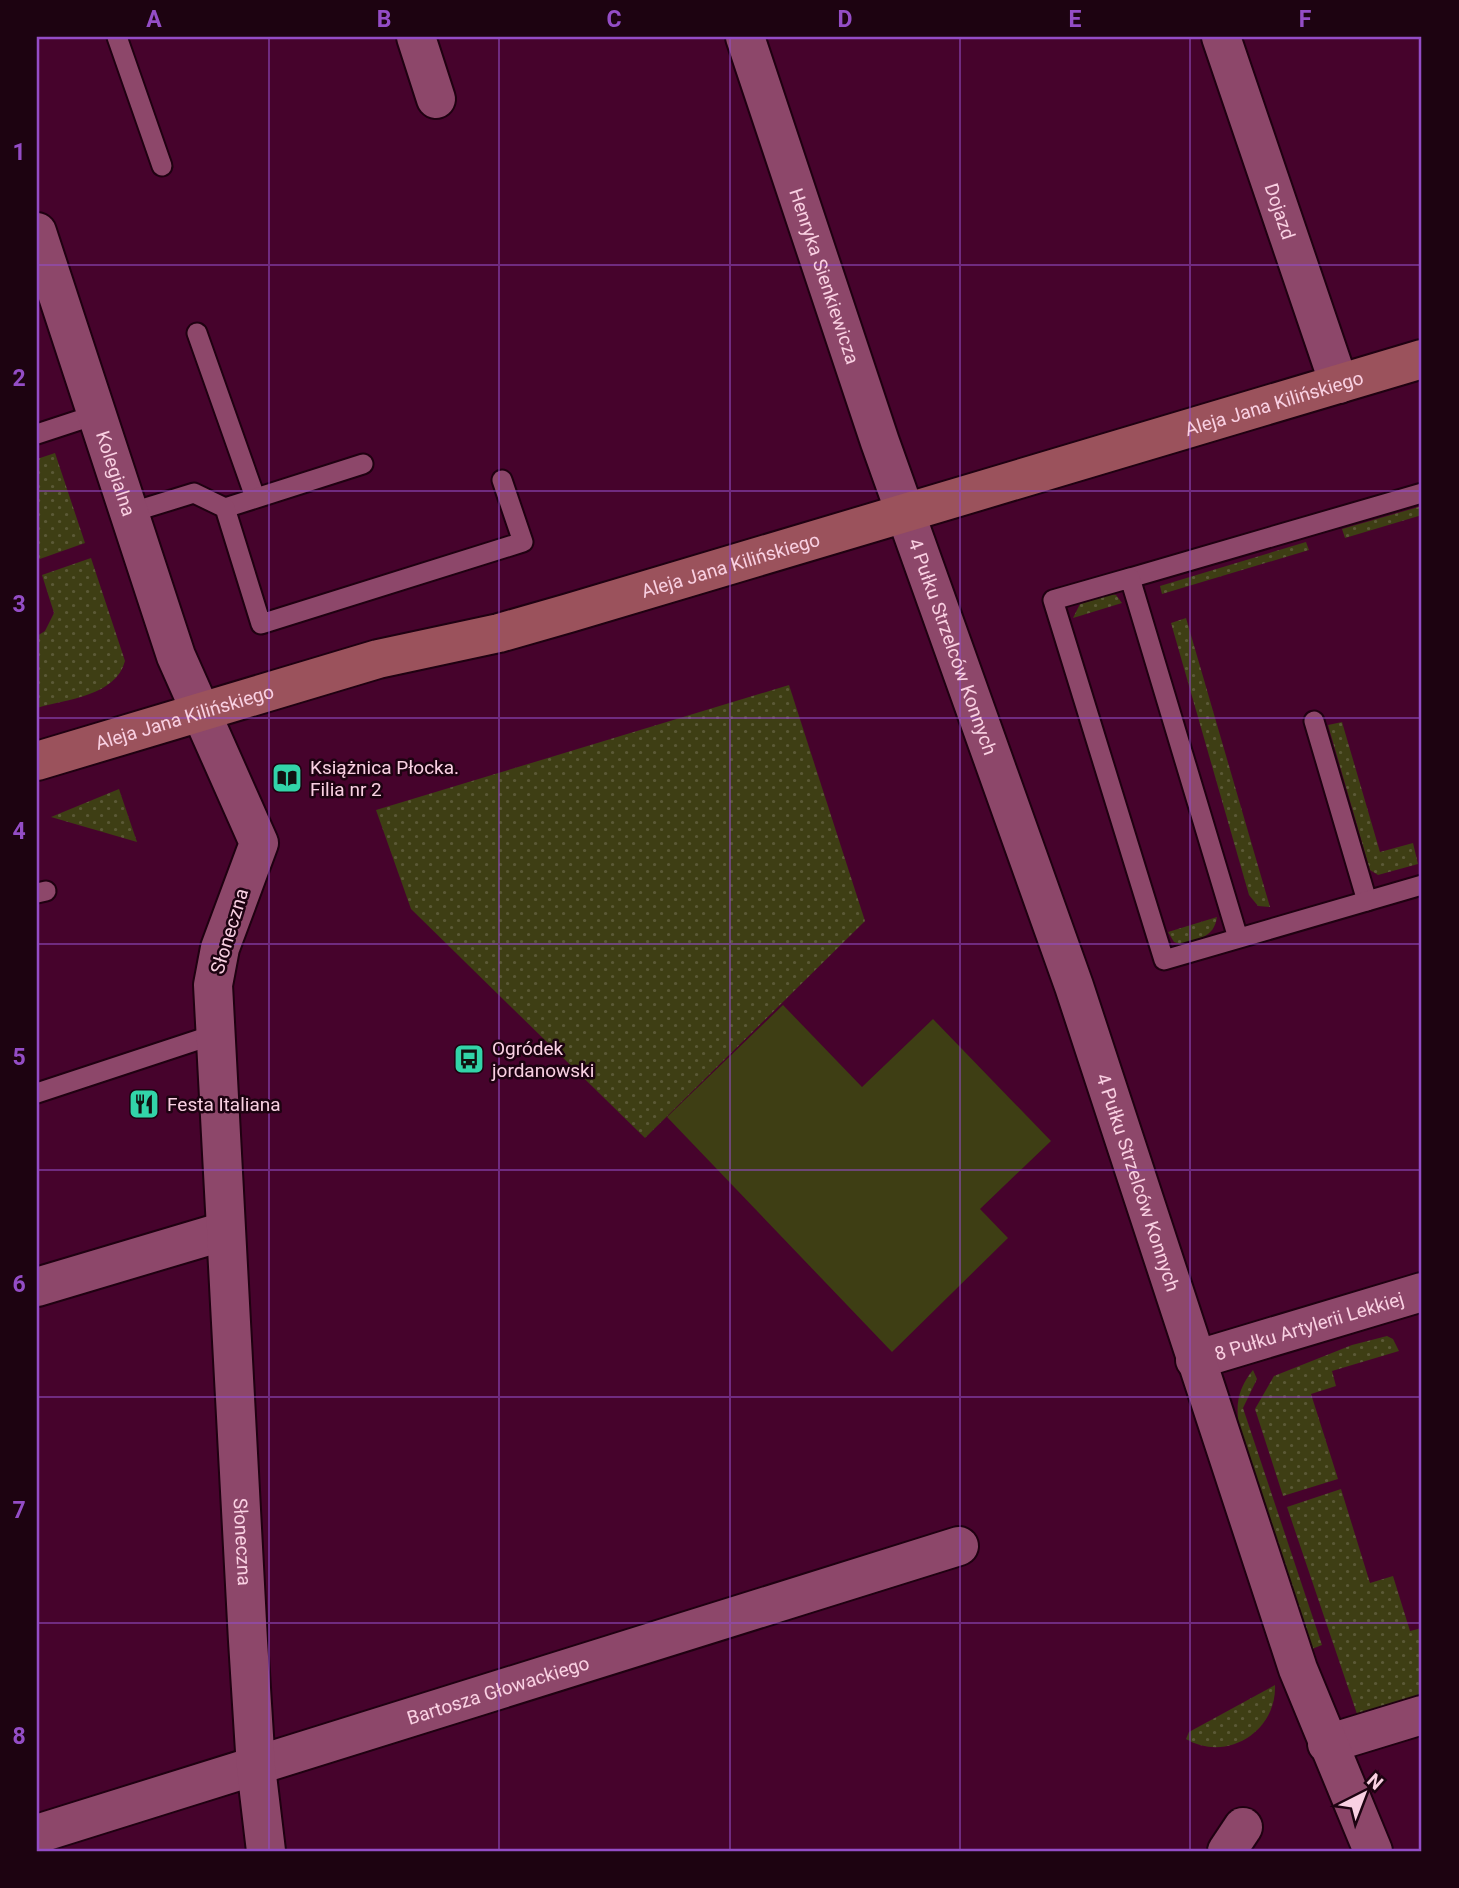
<svg xmlns="http://www.w3.org/2000/svg" width="1459" height="1888" font-family="Roboto,sans-serif">
	<style>
		.green { fill: url(#green-dots) }
		.pitch { fill: #3e3e14 }
		.lines { fill: none; stroke-linecap: round; stroke-linejoin: round }
		.service-casing { stroke: #1f0111; stroke-width: 23 }
		.minor-casing { stroke: #1f0111; stroke-width: 42 }
		.tertiary-casing { stroke: #1f0111; stroke-width: 42 }
		.secondary-casing { stroke: #1f0111; stroke-width: 42 }
		.service { stroke: #8d476a; stroke-width: 19 }
		.minor { stroke: #8d476a; stroke-width: 38 }
		.tertiary { stroke: #8d476a; stroke-width: 38 }
		.secondary { stroke: #9b525c; stroke-width: 38 }
		.grid { fill: none; stroke: #944dc6; stroke-width: 2; stroke-opacity: 0.55 }
		.labels { text-anchor: middle; stroke-width: 5; stroke-linejoin: round; paint-order: stroke }
		.street-label { font-size: 19px; fill: #f9d0e2; stroke: #1d0311 }
		.poi-label { font-size: 19px; fill: #f9d0e2; stroke: #1d0311; text-anchor: start }
		.neatline { fill: none; stroke: #944dc6; stroke-width: 2.5 }
		.grid-label { font-size: 23px; text-anchor: middle; font-weight: bold; fill: #944dc6 }
	</style>
	<defs>
		<pattern id="green-dots" width="8" height="8" patternUnits="userSpaceOnUse" patternTransform="scale(1.75)"><rect width="8" height="8" fill="#3e3e14"/><path d="M2 2h.1M6 6h.1" fill="none" stroke="#5b5936" stroke-width="1.8" stroke-linecap="round"/></pattern>
	</defs>
	<rect width="100%" height="100%" fill="#46032c"/>
	<g class="green">
		<polygon points="55,453 85,543 37,560 37,459"/>
		<polygon points="1422,506 1422,515 1345,538 1342,529"/>
		<polygon points="1306,542 1309,550 1162,594 1160,586"/>
		<path d="M91,558L125,661C116,696 67,699 37,708V636L45,631L54,613L42,575Z"/>
		<polygon points="1111,594 1116,595 1122,603 1073,618 1080,604"/>
		<polygon points="1186,618 1270,907 1258,906 1249,895 1171,623"/>
		<polygon points="789,685 865,921 645,1138 411,909 376,810"/>
		<polygon points="1342,722 1380,852 1413,843 1418,864 1378,875 1370,870 1328,725"/>
		<polygon points="119,789 137,842 51,817"/>
		<path d="M1217,917C1214,938 1198,939 1180,944L1174,942L1168,932Z"/>
		<polygon points="1387,1336 1393,1339 1399,1351 1332,1371 1336,1386 1311,1394 1338,1479 1283,1496 1255,1409 1274,1376 1352,1345"/>
		<path d="M1253,1370L1257,1379L1243,1408L1322,1645L1312,1649L1240,1431C1235,1406 1237,1390 1253,1370Z"/>
		<polygon points="1341,1489 1370,1583 1393,1576 1410,1631 1422,1628 1422,1699 1370,1715 1357,1714 1287,1507"/>
		<path d="M1275,1685C1277,1731 1227,1763 1186,1739L1189,1732Z"/>
	</g>
	<polygon class="pitch" points="783,1005 862,1087 933,1019 1051,1141 980,1209 1008,1238 892,1352 667,1117"/>
	<g class="lines">
		<g class="service-casing">
			<g id="service">
				<polyline points="117,37 162,166"/>
				<polyline points="197,333 255,497"/>
				<polyline points="37,434 98,414"/>
				<polyline points="225,508 363,464"/>
				<polyline points="129,513 194,493 225,508 261,624 523,542 502,480"/>
				<polyline points="1130,578 1422,493"/>
				<polyline points="1314,721 1367,901"/>
				<polyline points="37,893 46,891"/>
				<polyline points="1238,938 1130,578 1053,600 1164,960 1422,885"/>
				<polyline points="37,1093 216,1034"/>
			</g>
		</g>
		<g class="minor-casing">
			<g id="minor">
				<polyline points="416,37 436,99"/>
				<path id="s1" d="M1221,37L1339,384"/>
				<polyline points="37,1287 225,1231"/>
				<path id="s2" d="M1195,1360L1422,1292"/>
				<polyline points="1327,1744 1422,1715"/>
				<path id="s3" d="M37,1834L959,1546"/>
				<polyline points="1227,1851 1243,1827"/>
			</g>
		</g>
		<g class="tertiary-casing">
			<g id="tertiary">
				<path id="s4" d="M745,37L880,442L1074,986L1298,1669L1373,1851"/>
				<path id="s5" d="M37,232L176,656L259,843L220,948L213,985L248,1641L256,1767L266,1851"/>
			</g>
		</g>
		<g class="secondary-casing">
			<g id="secondary">
				<path id="s6" d="M37,761L378,659L499,633L569,613L1422,359"/>
			</g>
		</g>
		<use href="#service" class="service"/>
		<use href="#minor" class="minor"/>
		<use href="#tertiary" class="tertiary"/>
		<use href="#secondary" class="secondary"/>
	</g>
	<path class="grid" d="M269,37V1851M499,37V1851M730,37V1851M960,37V1851M1190,37V1851M37,265H1422M37,491H1422M37,718H1422M37,944H1422M37,1170H1422M37,1397H1422M37,1623H1422"/>
	<defs>
		<g id="library-square" transform="scale(1.575)"><rect x="-9" y="-9" width="18" height="18" rx="4" fill="#32d4a9" stroke="#1d0311"/><path d="M-6-4Q-3-5.5-.7-3.5V5Q-3 3-6 4ZM6-4Q3-5.5 .7-3.5V5Q3 3 6 4Z" fill="#111"/></g>
		<g id="bus-square" transform="scale(1.575)"><rect x="-9" y="-9" width="18" height="18" rx="4" fill="#32d4a9" stroke="#1d0311"/><path d="M-5-6H5V4H4V6H2V4H-2V6H-4V4H-5ZM-3.5-4V0h7V-4ZM-3.5 1.2v1.5H-2V1.2ZM2 1.2v1.5H3.5V1.2Z" fill="#111"/></g>
		<g id="restaurant-square" transform="scale(1.575)"><rect x="-9" y="-9" width="18" height="18" rx="4" fill="#32d4a9" stroke="#1d0311"/><path d="M-5-6h1v4h1v-4h1v4h1v-4h1v5L-1.5 .5V6h-2V.5L-5-1ZM5-6V6H3V1.5H1.5Q1.5-4 5-6Z" fill="#111"/></g>
	</defs>
	<g fill-rule="evenodd">
		<use href="#library-square" x="287" y="778"/>
		<use href="#bus-square" x="469" y="1059"/>
		<use href="#restaurant-square" x="144" y="1104"/>
	</g>
	<g class="labels">
		<g class="street-label">
			<text dy="7" stroke="none"><textPath href="#s1" startOffset="184">Dojazd</textPath></text>
			<text dy="7" stroke="none"><textPath href="#s4" startOffset="252">Henryka Sienkiewicza</textPath></text>
			<text dy="7" stroke="none"><textPath href="#s6" startOffset="1288">Aleja Jana Kilińskiego</textPath></text>
			<text dy="7" stroke="none"><textPath href="#s5" startOffset="254">Kolegialna</textPath></text>
			<text dy="7" stroke="none"><textPath href="#s6" startOffset="721">Aleja Jana Kilińskiego</textPath></text>
			<text dy="7" stroke="none"><textPath href="#s4" startOffset="644">4 Pułku Strzelców Konnych</textPath></text>
			<text dy="7" stroke="none"><textPath href="#s6" startOffset="154">Aleja Jana Kilińskiego</textPath></text>
			<text transform="translate(229 931) rotate(-73)" y="7">Słoneczna</text>
			<text dy="7" stroke="none"><textPath href="#s4" startOffset="1211">4 Pułku Strzelców Konnych</textPath></text>
			<text dy="7" stroke="none"><textPath href="#s2" startOffset="119">8 Pułku Artylerii Lekkiej</textPath></text>
			<text dy="7" stroke="none"><textPath href="#s5" startOffset="1358">Słoneczna</textPath></text>
			<text dy="7" stroke="none"><textPath href="#s3" startOffset="483">Bartosza Głowackiego</textPath></text>
		</g>
		<g class="poi-label">
			<text x="310" y="774">Książnica Płocka.<tspan x="310" dy="22">Filia nr 2</tspan></text>
			<text x="492" y="1055">Ogródek<tspan x="492" dy="22">jordanowski</tspan></text>
			<text x="167" y="1111">Festa Italiana</text>
		</g>
	</g>
	<rect width="1459" height="1888" fill="none" stroke="#1d0311" stroke-width="77"/>
	<g transform="translate(1364 1794) rotate(42)" stroke="#1d0311" stroke-width="5" paint-order="stroke">
	<path d="M0-5L12 26L0 18L-12 26Z" fill="#f9d0e2"/>
	<text y="-10" font-size="19" font-weight="bold" text-anchor="middle" fill="#f9d0e2">N</text>
	</g>
	<rect x="38" y="38" width="1382" height="1812" class="neatline"/>
	<g class="grid-label">
		<text x="154" y="27">A</text>
		<text x="384" y="27">B</text>
		<text x="614" y="27">C</text>
		<text x="845" y="27">D</text>
		<text x="1075" y="27">E</text>
		<text x="1305" y="27">F</text>
		<text x="19" y="160">1</text>
		<text x="19" y="386">2</text>
		<text x="19" y="612">3</text>
		<text x="19" y="839">4</text>
		<text x="19" y="1065">5</text>
		<text x="19" y="1292">6</text>
		<text x="19" y="1518">7</text>
		<text x="19" y="1744">8</text>
	</g>
</svg>
